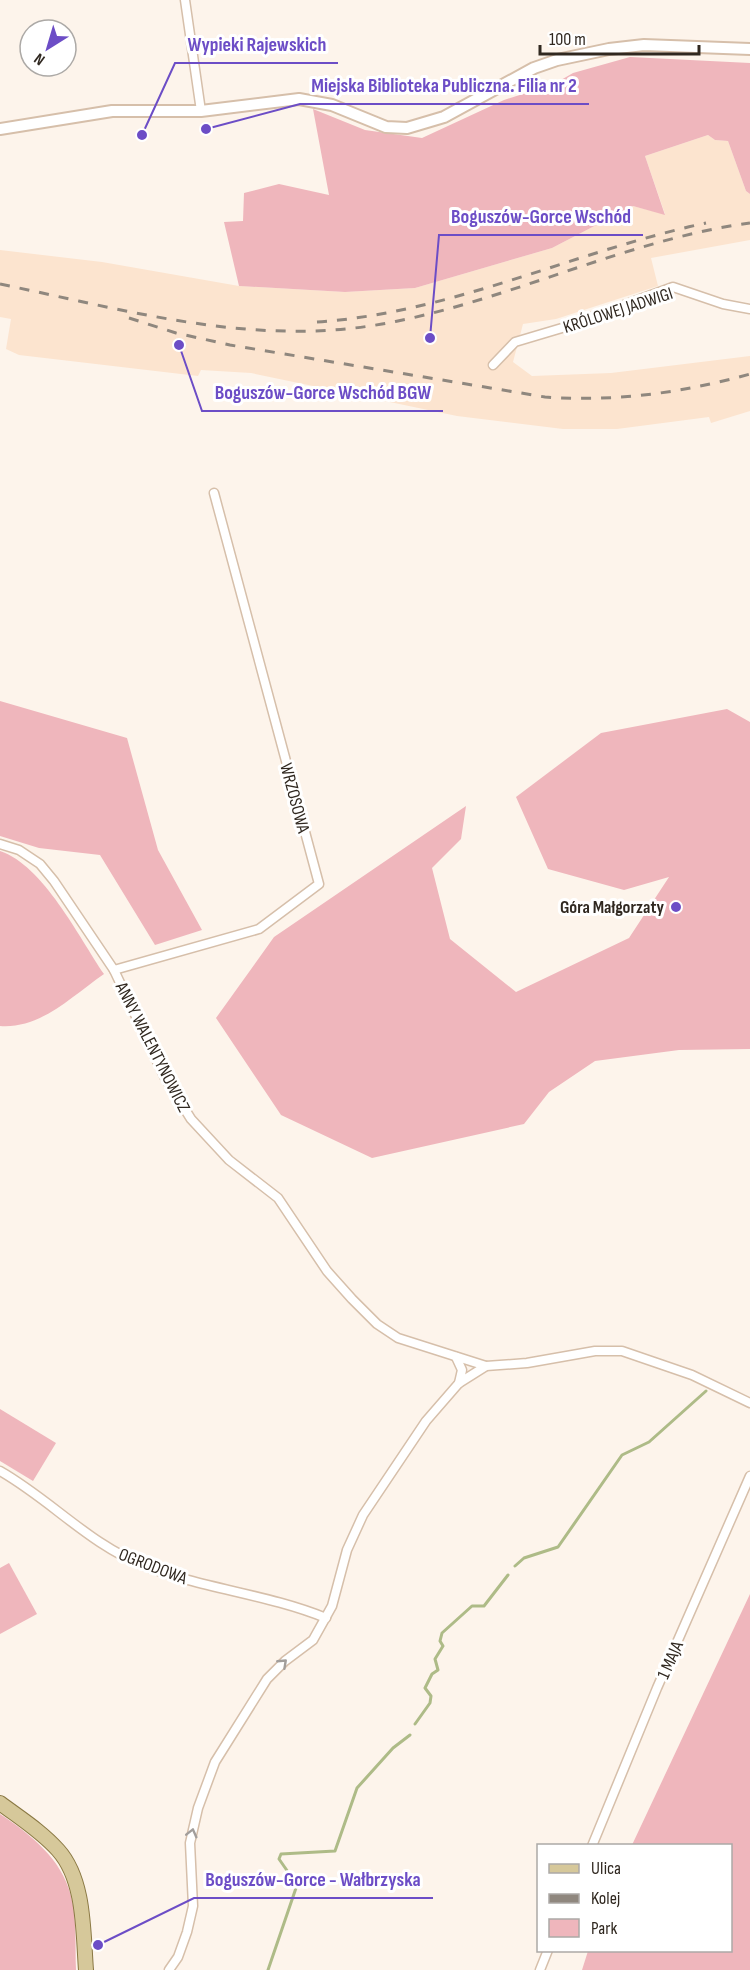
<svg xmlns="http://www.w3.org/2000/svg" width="750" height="1970" font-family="'Sofia Sans Condensed',sans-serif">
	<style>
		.built { fill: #fce4cf }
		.green { fill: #efb6bc }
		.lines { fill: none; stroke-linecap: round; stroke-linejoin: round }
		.stream { stroke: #aebb87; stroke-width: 3 }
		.minor-casing { stroke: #d6bfaa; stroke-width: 11 }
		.tertiary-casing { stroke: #d6bfaa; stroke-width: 14 }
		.primary-casing { stroke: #8a7843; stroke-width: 16 }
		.minor { stroke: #fff; stroke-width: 8 }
		.tertiary { stroke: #fff; stroke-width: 10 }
		.primary { stroke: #d6c89a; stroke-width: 14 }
		.rail { stroke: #8f877e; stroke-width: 3; stroke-dasharray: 10 10; stroke-linecap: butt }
		.oneway { stroke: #a29e9b }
		.poi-dot { fill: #6c4dc6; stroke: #fff; stroke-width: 2 }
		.labels { text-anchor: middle; stroke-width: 6; stroke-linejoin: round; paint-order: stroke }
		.street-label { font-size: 18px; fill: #302820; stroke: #fff }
		.poi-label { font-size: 18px; font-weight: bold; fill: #302820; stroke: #fff; text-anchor: end }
		.leader { fill: none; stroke: #6c4dc6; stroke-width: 2 }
		.callout-dot { fill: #6c4dc6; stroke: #fff; stroke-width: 2 }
		.callout-label { font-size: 20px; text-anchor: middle; font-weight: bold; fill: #6c4dc6; stroke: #fff; stroke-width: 6; stroke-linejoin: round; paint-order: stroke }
	</style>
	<rect width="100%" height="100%" fill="#fdf4eb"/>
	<polygon class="built" points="708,135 715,140 728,141 746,191 750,194 750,240 651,258 658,286 556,319 523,324 513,362 532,376 611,373 750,356 750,411 711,423 709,417 617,429 563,429 457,416 251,373 201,370 198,376 19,355 6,349 11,319 0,317 0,250 102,262 239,286 345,292 415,288 552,248 633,206 665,214 645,156"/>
	<g class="green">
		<polygon points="630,57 750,63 750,194 746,191 728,141 715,140 708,135 645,156 665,215 633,206 552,248 415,288 345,292 239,286 224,222 243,221 244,193 279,184 329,195 313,109 365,130 422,138 504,100 554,84 573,73"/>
		<polygon points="0,701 127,738 158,850 202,930 155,945 100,855 39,848 0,836"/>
		<polygon points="727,709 750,722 750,1049 679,1050 595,1061 549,1092 524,1124 372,1158 281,1115 216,1018 274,937 466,806 461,839 432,868 450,939 516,992 629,938 669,877 624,890 548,869 516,797 601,733"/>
		<path d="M0,851C43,865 79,937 104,974C72,996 41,1029 0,1026Z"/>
		<polygon points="0,1409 56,1443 33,1481 0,1461"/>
		<polygon points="9,1563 37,1614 0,1634 0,1568"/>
		<polygon points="750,1594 750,1970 582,1970 588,1951 730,1950 730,1846 632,1845"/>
		<path d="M0,1814C30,1834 62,1859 71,1896C77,1919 75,1946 76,1970H0Z"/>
	</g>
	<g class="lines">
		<g class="stream">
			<polyline points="515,1566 524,1558 558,1547 622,1455 649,1442 706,1391"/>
			<polyline points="415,1724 430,1703 431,1696 425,1688 432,1674 438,1670 435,1659 443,1646 440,1641 442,1633 472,1606 484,1606 508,1575"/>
			<polyline points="268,1970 296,1888 295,1882 279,1859 281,1854 335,1851 357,1788 393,1748 410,1735"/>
		</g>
		<g class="minor-casing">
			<g id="minor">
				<polyline points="185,0 201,111"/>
				<polyline points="493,365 515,342 562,328 673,287 723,304 750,309"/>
				<polyline points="0,844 19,850 40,864 54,881 114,970 164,1076 191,1119 229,1160 278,1198 327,1271 352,1299 377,1324 398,1338 486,1366"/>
				<polyline points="114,970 259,929 319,884 214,493"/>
				<polyline points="456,1357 462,1370 459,1383"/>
				<path d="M0,1471C51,1500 90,1545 145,1566C204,1589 267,1594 326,1618"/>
				<polyline points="592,1846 657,1688 750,1476"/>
				<polyline points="169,1970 178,1957 187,1932 193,1906 190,1843 198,1808 215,1762 267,1679 285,1661 313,1640 332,1606 347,1550 363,1515 426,1421 459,1383 486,1366 527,1363 595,1351 622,1351 692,1375 750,1403"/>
				<polyline points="540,1970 548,1950"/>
			</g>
		</g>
		<g class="tertiary-casing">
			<polyline id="tertiary" points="0,129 112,111 201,111 299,99 332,105 386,127 407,128 444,117 534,68 557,60 609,49 644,45 750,49"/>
		</g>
		<g class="primary-casing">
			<path id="primary" d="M0,1803C20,1818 41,1831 58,1850C85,1880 83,1932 86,1970"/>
		</g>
		<use href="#minor" class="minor"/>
		<use href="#tertiary" class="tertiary"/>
		<use href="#primary" class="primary"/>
		<g class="rail">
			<path d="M0,284C126,310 252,347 382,324C507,302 624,240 750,223"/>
			<path d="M129,318L176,333L230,345L545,397C615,402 682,393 750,374"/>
			<path d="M317,322C452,313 575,251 706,223"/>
		</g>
	</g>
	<defs><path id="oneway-chevron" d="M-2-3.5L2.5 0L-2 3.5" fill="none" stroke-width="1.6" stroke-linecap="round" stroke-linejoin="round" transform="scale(1.5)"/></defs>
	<g class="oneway">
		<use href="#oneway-chevron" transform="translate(283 1663) rotate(-43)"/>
		<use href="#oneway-chevron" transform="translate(192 1833) rotate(-76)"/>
	</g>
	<circle class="poi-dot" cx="676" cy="907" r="6"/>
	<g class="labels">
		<g class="street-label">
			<text transform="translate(618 310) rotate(-18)" y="6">KRÓLOWEJ JADWIGI</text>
			<text transform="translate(295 798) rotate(75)" y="6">WRZOSOWA</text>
			<text transform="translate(153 1047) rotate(63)" y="6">ANNY WALENTYNOWICZ</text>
			<text transform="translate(153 1566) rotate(21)" y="6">OGRODOWA</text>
			<text transform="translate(670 1660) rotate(-66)" y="6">1 MAJA</text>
		</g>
		<g class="poi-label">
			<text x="664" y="913">Góra Małgorzaty</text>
		</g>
	</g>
	<path class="leader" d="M142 135L175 63H338M206 129L300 104H589M430 338L439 235H643M179 345L202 411H443M98 1945L194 1898H433"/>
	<g class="callout-dot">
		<circle cx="142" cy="135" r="6"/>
		<circle cx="206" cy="129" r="6"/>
		<circle cx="430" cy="338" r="6"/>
		<circle cx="179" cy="345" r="6"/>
		<circle cx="98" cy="1945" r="6"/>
	</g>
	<g class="callout-label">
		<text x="257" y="51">Wypieki Rajewskich</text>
		<text x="444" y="92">Miejska Biblioteka Publiczna. Filia nr 2</text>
		<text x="541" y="223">Boguszów-Gorce Wschód</text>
		<text x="323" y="399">Boguszów-Gorce Wschód BGW</text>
		<text x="313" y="1886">Boguszów-Gorce - Wałbrzyska</text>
	</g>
	<rect x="537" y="1844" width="195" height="108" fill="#ffffff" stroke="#aca9a6" stroke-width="1.5"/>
	<rect x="549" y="1864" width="30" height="9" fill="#d6c89a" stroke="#aca9a6" stroke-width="1.5"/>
	<text x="591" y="1874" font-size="18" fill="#302820">Ulica</text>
	<rect x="549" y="1894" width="30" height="9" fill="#8f877e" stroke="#aca9a6" stroke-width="1.5"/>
	<text x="591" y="1904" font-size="18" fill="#302820">Kolej</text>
	<rect x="549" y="1919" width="30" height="18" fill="#efb6bc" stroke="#aca9a6" stroke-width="1.5"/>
	<text x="591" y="1934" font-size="18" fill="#302820">Park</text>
	<g transform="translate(48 48) rotate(217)"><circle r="28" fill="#ffffff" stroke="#aca9a6" stroke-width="1.5"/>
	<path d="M0-4.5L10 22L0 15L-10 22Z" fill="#6c4dc6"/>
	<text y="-9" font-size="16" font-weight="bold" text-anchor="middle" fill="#302820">N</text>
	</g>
	<path d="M540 45v9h159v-9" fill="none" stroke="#302820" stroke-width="3"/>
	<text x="549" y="45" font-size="18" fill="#302820" stroke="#ffffff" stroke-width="4.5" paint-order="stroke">100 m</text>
</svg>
